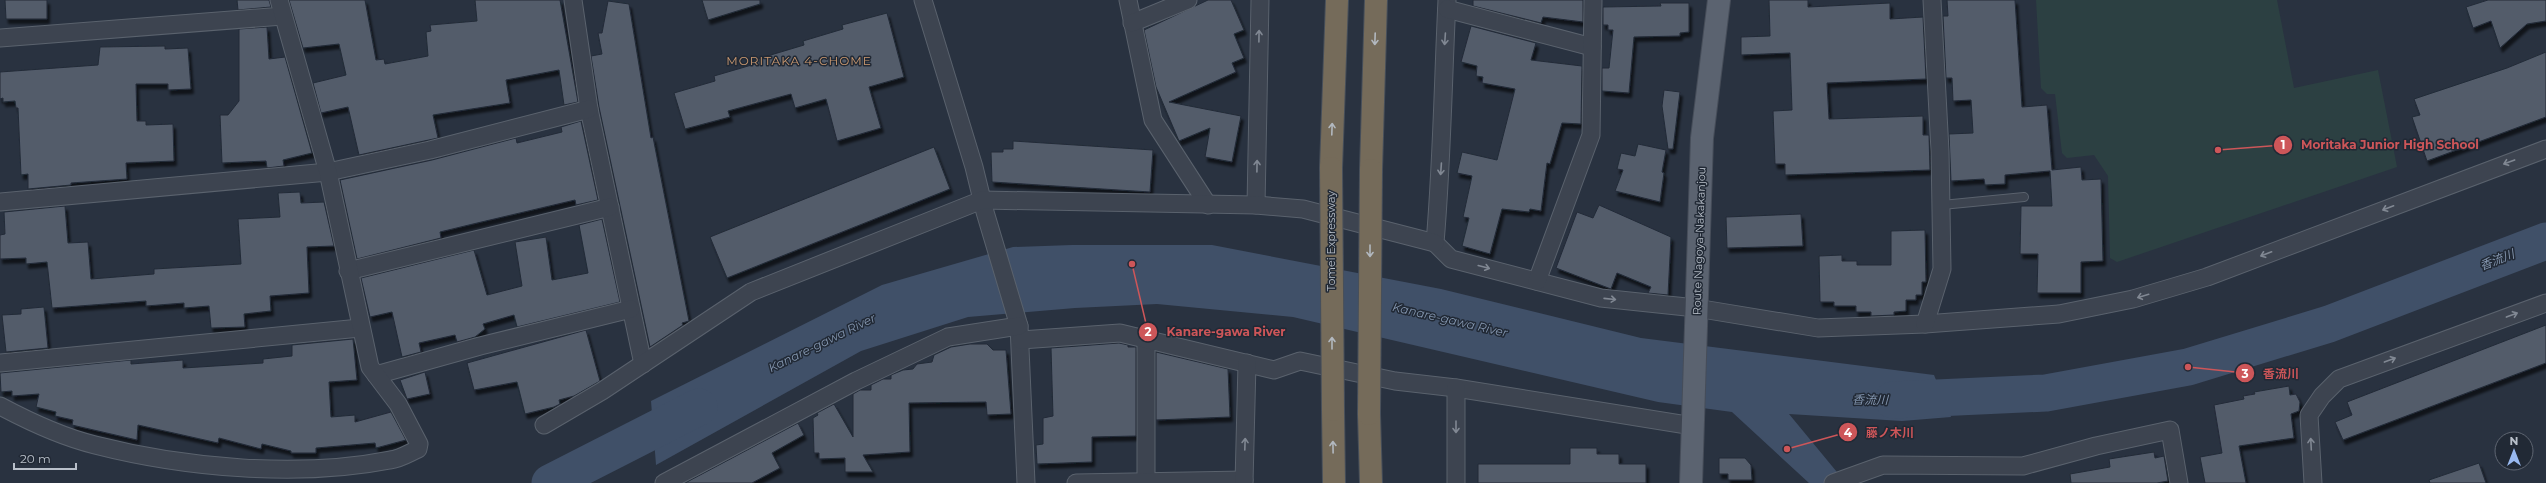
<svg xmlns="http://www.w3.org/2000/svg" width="2546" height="483" font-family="Montserrat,'Noto Sans JP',sans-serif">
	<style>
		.park { fill: #2c4042 }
		.water { fill: #405068 }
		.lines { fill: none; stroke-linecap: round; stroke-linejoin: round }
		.river { stroke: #405068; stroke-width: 37 }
		.building { fill: #525b6b; stroke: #232b37; filter: url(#shadow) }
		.lane-casing { stroke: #5a626d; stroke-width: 10 }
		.street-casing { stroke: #5a626d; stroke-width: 19 }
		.primary-casing { stroke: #464d59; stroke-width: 24 }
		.highway-casing { stroke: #474f5a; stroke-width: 24 }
		.lane { stroke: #3d4450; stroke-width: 8 }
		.street { stroke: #3d4450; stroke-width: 17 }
		.primary { stroke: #5b6370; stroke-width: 22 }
		.highway { stroke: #756b5a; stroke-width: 22 }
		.highway-bridge-casing { stroke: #474f5a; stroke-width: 24; stroke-linecap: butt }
		.highway-bridge { stroke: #756b5a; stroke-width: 22 }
		.oneway { stroke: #818893 }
		.oneway2 { stroke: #b2b8bf }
		.labels { text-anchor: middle; stroke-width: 3; stroke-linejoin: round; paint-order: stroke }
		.street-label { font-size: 11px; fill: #b9c0ca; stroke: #212935 }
		.neighbourhood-label { font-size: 12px; letter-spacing: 1px; fill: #ce9b71; stroke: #212935 }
		.water-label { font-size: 12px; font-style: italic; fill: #8496af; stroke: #212935 }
		.leader { fill: none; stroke: #cd5659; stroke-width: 1.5 }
		.callout-dot { fill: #cd5659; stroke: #212935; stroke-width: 1.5 }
		.mark-label { font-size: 12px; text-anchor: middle; font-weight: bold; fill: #fff }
		.callout-label { font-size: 12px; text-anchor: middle; font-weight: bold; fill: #cd5659; stroke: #212935; stroke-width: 3; stroke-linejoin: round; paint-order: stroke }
	</style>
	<defs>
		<filter id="shadow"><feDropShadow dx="2.5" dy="4.5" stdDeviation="1" flood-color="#0009"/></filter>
	</defs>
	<rect width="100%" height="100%" fill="#293240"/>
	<polygon class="park" points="2036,0 2277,0 2294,88 2378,70 2397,167 2117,262 2110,258 2108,176 2094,155 2067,158 2062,153 2055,94 2047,94 2041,88"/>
	<polygon class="water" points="1072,245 1212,245 1441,289 1641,338 1934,375 1951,417 1902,421 1789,414 1846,483 1809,483 1732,412 1658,402 1293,317 1157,304 1075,308 968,317 861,351 656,465 651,401 882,285 1013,247"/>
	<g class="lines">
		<g class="river">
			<polyline points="1893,400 2046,393 2188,367 2329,324 2546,241"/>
			<polyline points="550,483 699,407"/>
		</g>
	</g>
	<g class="building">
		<polygon points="5,0 47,0 47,19 6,19"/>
		<polygon points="237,0 269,0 271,7 238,10"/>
		<polygon points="289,0 365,0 376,60 384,59 385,64 428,56 426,32 431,31 430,25 477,21 475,0 560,0 578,102 564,105 559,70 506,80 510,103 433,115 438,138 359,155 348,107 321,113 313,83 346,75 339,44 303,48"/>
		<polygon points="702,0 760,0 760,4 708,20"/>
		<polygon points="1208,0 1231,0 1244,30 1234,34 1244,58 1232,63 1236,72 1169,102 1241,116 1232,162 1205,157 1210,128 1179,141 1156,87 1144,30"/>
		<polygon points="1473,0 1583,0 1583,22 1543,17 1541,23 1473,6"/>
		<polygon points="1769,0 1808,0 1808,7 1890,3 1890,19 1923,17 1926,79 1827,83 1829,119 1923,116 1923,135 1929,135 1930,170 1785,175 1785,164 1775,164 1773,111 1792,110 1790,53 1741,55 1741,37 1770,36"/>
		<polygon points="1947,0 2015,0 2022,107 2047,105 2052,170 2081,167 2082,180 2101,179 2103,261 2081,262 2081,293 2037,293 2038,254 2020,254 2021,206 2052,206 2050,171 2005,175 2005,184 1985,185 1984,179 1951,181 1949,134 1973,133 1971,100 1953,101 1952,78 1946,78 1943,16 1948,16"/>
		<polygon points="2488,0 2546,0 2546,21 2527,24 2500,48 2491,21 2473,28 2466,7"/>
		<polygon points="608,1 629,4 651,138 653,137 689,321 682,323 683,325 650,347 599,107 591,56 602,54 598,33 602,33"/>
		<polygon points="1660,3 1689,3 1689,32 1680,33 1680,36 1634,37 1629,93 1602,91 1602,68 1609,68 1613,30 1608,30 1608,25 1603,25 1603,7 1661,6"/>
		<polygon points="887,13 904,77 869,87 881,128 837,141 826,99 795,108 791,94 728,111 730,117 685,129 674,93 715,81 714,76 755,64 754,60 804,45 803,41 843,29 842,25"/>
		<polygon points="1471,26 1536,43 1531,60 1582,66 1581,124 1562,123 1550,164 1547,163 1541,211 1530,209 1529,212 1502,209 1490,254 1462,246 1469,218 1463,217 1472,176 1457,173 1462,152 1497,160 1515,89 1482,83 1483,77 1476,76 1477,66 1461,62"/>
		<polygon points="267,27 269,59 285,57 312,153 283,160 284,166 267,168 266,161 222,163 220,115 228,115 239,101 239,29"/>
		<polygon points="165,46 165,49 188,48 191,89 168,90 168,84 136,84 137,121 146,121 146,125 173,124 174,161 126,163 127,179 71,183 71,185 28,189 28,174 21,175 18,108 16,108 15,101 3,102 3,98 0,99 0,72 98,65 100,47"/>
		<polygon points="2546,52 2546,117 2427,161 2412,117 2420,115 2414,99 2507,68"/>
		<polygon points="1664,90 1680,92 1673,149 1668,149 1662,106"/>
		<polygon points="581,121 598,200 576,205 575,200 473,224 440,232 441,238 357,259 340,180 432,160 516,138 517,143 562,132 561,127"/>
		<polygon points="1013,141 1153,150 1150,192 992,182 991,152 1003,152 1003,149 1013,149"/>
		<polygon points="1638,144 1666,150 1662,172 1664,173 1660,202 1615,191 1623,170 1617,169 1621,153 1635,156"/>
		<polygon points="934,147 950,189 727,278 710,237"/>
		<polygon points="300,192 301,203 324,202 334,246 307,247 309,293 270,296 271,311 244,314 245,327 211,328 209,306 184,308 184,303 146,306 146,301 52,308 47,262 26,264 26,258 0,259 0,235 5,234 4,212 65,206 68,243 88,242 91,279 154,274 154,269 241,264 238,219 280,217 278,193"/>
		<polygon points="1599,205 1671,237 1668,295 1648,293 1651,287 1617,273 1611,289 1556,268 1577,212 1593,218"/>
		<polygon points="1801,214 1803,246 1727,248 1726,217"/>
		<polygon points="602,219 620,302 517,327 514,315 483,324 485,329 475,337 457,342 455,335 419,343 421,352 402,357 392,312 370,317 361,278 474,250 487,295 522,286 515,242 546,237 552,280 588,273 579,225"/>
		<polygon points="1925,230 1926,282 1922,282 1922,295 1916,295 1916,300 1906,300 1906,311 1894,312 1894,315 1871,316 1871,312 1856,312 1856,306 1834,306 1834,302 1820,302 1819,256 1842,255 1842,261 1857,261 1857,265 1891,265 1891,231"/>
		<polygon points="44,307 48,348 6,352 2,315 21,314 21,309"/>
		<polygon points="2546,325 2546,363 2343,440 2335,422 2352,415 2347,402"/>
		<polygon points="586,330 600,381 574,396 559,400 560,404 554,407 525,414 517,382 474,390 467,363"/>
		<polygon points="353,339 357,380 329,382 331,417 355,415 355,422 391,412 406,440 376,448 375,443 316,448 316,453 291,453 291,451 262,444 261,449 219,438 218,443 138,425 137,440 72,425 73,420 55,416 56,412 36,407 39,394 12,396 12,391 1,392 0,373 131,360 131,364 183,360 183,368 263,363 263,359 292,356 292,345"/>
		<polygon points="1119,343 1128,345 1128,347 1136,347 1136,436 1092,437 1092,462 1037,464 1036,445 1043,444 1043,418 1053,416 1051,348"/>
		<polygon points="970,344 987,344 993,350 1006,350 1011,414 987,415 986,402 909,403 910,452 863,455 873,472 845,472 845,458 819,459 819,453 814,453 813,418 818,415 817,413 834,404 853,437 853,394 860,390 871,390 871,385 883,379 891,379 891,375 903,370 913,369 917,364 932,362 934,355 951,347"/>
		<polygon points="1156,352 1228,369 1230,417 1156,420"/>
		<polygon points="425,372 430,394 407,399 400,380"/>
		<polygon points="2289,386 2290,395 2296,394 2300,402 2299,411 2291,414 2294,438 2239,446 2246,483 2205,483 2200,457 2222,453 2214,405 2244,399 2243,396 2255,394 2254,392"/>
		<polygon points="798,423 804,435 772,453 780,468 752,483 685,483"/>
		<polygon points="1570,448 1597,448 1597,454 1619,454 1619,464 1646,464 1646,483 1478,483 1478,464 1570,464"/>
		<polygon points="2154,452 2155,458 2164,456 2168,481 2157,483 2071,483 2070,474 2110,467 2109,459"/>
		<polygon points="1719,458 1745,458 1751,465 1752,480 1728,480 1728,474 1719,474"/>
		<polygon points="2479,463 2486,483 2430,483 2429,480"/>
	</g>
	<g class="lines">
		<g class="lane-casing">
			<polyline id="lane" points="1942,205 2024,197"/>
		</g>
		<g class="street-casing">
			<g id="street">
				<polyline points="573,0 589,109 643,364"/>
				<polyline points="923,0 974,167 985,212 1019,326 1026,483"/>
				<polyline points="1128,0 1153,120 1208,205"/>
				<path d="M1447,0C1443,81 1442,162 1435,243L1451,259L1601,298L1696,308L1818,328L1925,324L2059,314L2133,299L2207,277L2546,149"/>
				<polyline points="1447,9 1592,47"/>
				<polyline points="1132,23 1188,0"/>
				<polyline points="0,38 283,16"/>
				<polyline points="0,202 328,172 430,150 589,109"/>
				<polyline points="1256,205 1260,0"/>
				<polyline points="348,271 610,207"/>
				<polyline points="1537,281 1591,135 1593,0"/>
				<polyline points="1925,324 1942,269 1940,151 1932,0"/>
				<polyline points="1146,338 1146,482"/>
				<polyline points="1021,340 1120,333 1274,370 1300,361 1395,381 1456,388 1693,426"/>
				<polyline points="0,363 360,328"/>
				<polyline points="376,375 480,346 631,309"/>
				<path d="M0,406C30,422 62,437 95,445C185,468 299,478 390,460C400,459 409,453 418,449L419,444L398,404L370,367L328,172L279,0"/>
				<polyline points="544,425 602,391 751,292 982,200 1256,205 1303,209 1435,243"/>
				<polyline points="664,483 856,381 948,337 1019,326"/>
				<polyline points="1076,483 1244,480"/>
				<polyline points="1244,483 1247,363"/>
				<polyline points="1456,483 1456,388"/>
				<polyline points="1833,483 1883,465 2023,466 2096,446 2170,430 2179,483"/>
				<polyline points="2313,483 2309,415 2322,396 2339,379 2546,303"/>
			</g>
		</g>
		<g class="primary-casing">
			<polyline id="primary" points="1691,483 1702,138 1719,0"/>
		</g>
		<g class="highway-casing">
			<g id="highway">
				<polyline points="1331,168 1337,0"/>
				<polyline points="1371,170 1376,0"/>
				<polyline points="1333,410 1334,483"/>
				<polyline points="1369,414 1371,483"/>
			</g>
		</g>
		<use href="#lane" class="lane"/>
		<use href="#street" class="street"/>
		<use href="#primary" class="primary"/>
		<use href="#highway" class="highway"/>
		<g class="highway-bridge-casing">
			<g id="highway-bridge">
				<polyline points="1331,168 1333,410"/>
				<polyline points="1369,414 1371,170"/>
			</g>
		</g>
		<use href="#highway-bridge" class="highway-bridge"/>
	</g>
	<defs><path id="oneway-shaft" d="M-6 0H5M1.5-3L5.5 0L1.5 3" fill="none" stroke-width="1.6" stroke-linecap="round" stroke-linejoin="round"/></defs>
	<g class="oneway">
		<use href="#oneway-shaft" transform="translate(1259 36) rotate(-89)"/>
		<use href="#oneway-shaft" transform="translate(1445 39) rotate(94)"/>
		<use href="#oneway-shaft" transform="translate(2509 162) rotate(160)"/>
		<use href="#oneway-shaft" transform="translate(1257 166) rotate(-89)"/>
		<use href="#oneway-shaft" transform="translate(1441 169) rotate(94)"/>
		<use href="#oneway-shaft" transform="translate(2388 208) rotate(159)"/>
		<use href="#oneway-shaft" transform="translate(2266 254) rotate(159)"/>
		<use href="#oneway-shaft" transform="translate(1484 267) rotate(15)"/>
		<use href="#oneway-shaft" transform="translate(2143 296) rotate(163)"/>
		<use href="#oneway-shaft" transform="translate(1610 299) rotate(6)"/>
		<use href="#oneway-shaft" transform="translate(2512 315) rotate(-20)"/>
		<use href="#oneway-shaft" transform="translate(2390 360) rotate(-20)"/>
		<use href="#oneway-shaft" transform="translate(1456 427) rotate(90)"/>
		<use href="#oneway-shaft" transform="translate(1245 444) rotate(-88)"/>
		<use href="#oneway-shaft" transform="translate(2311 444) rotate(-93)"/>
	</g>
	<g class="oneway2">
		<use href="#oneway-shaft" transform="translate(1375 39) rotate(92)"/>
		<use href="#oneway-shaft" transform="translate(1332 129) rotate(-88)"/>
		<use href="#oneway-shaft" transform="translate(1370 251) rotate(90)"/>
		<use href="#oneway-shaft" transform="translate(1332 343) rotate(-90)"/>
		<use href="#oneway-shaft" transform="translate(1333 447) rotate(-91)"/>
	</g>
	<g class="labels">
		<g class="street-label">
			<text transform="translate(1331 241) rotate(-90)" y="4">Tomei Expressway</text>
			<text transform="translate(1699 241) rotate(-88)" y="4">Route Nagoya-Nakakanjou</text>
		</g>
		<g class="neighbourhood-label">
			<text x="799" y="65">MORITAKA 4-CHOME</text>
		</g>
		<g class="water-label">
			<text transform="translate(2497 260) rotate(-21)" y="4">香流川</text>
			<text transform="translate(1450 320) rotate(13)" y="4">Kanare-gawa River</text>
			<text transform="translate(822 343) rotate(-26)" y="4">Kanare-gawa River</text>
			<text transform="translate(1870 400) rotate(1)" y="4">香流川</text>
		</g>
	</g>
	<path class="leader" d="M2218 150L2283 145M1132 264L1148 332M2188 367L2245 373M1787 449L1848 432"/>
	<g class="callout-dot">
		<circle cx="2218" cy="150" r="4"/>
		<circle cx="1132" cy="264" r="4"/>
		<circle cx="2188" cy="367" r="4"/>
		<circle cx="1787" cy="449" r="4"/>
		<circle cx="2283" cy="145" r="10"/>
		<circle cx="1148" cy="332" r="10"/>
		<circle cx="2245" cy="373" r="10"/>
		<circle cx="1848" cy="432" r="10"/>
	</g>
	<g class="mark-label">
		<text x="2283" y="149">1</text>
		<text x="1148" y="336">2</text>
		<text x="2245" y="378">3</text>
		<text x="1848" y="437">4</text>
	</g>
	<g class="callout-label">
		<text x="2390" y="149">Moritaka Junior High School</text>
		<text x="1226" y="336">Kanare-gawa River</text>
		<text x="2281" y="378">香流川</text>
		<text x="1890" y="437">藤ノ木川</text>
	</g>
	<g transform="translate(2514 451)"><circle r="19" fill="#212935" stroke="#5e6571"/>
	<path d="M0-3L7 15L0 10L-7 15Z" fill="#99b9f0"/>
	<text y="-6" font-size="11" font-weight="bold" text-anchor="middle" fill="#b9c0ca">N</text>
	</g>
	<path d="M14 463v6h62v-6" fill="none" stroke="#b9c0ca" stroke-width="2"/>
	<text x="20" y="463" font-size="12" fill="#b9c0ca" stroke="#212935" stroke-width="3" paint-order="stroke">20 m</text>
</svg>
